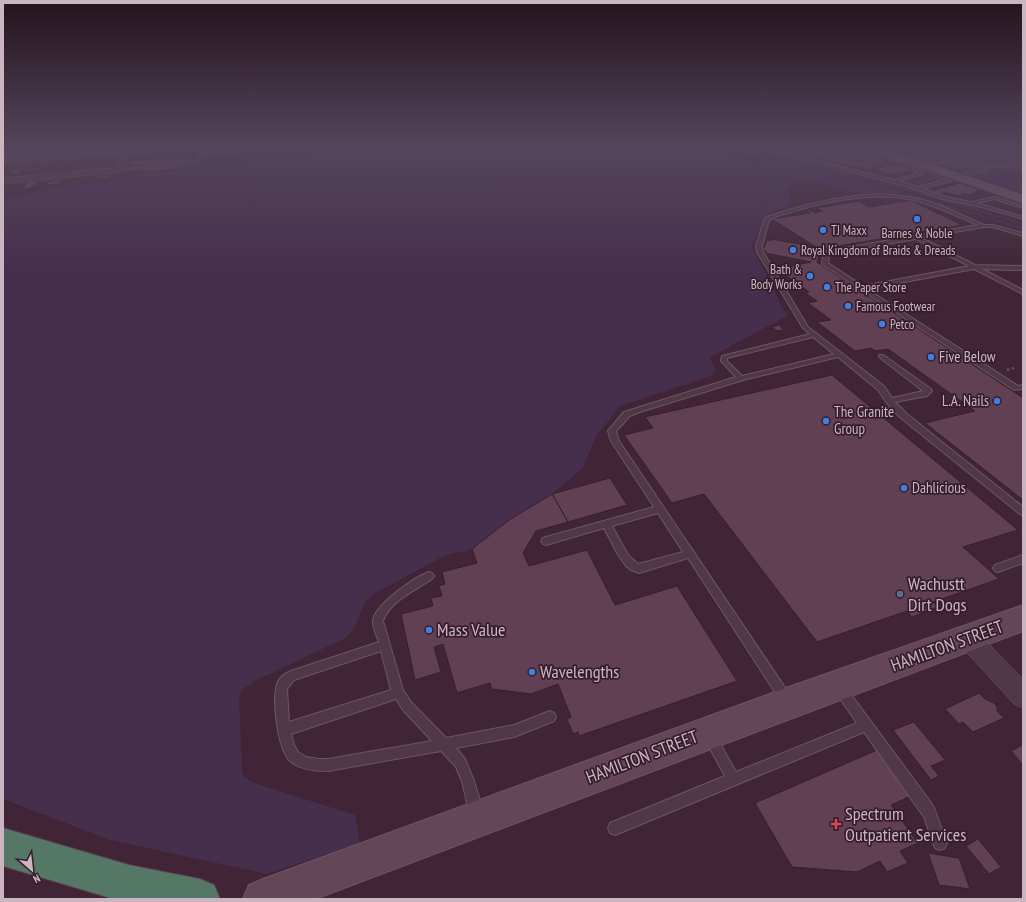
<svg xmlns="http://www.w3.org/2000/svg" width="1026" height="902" font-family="'PT Sans Narrow',sans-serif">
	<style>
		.medical { fill: #423131 }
		.green { fill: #462e4d }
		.building { fill: #624053; stroke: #381f2d }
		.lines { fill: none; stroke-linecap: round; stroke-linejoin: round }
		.lane-casing { stroke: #6e5664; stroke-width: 2 }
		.street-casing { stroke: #6e5664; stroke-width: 1 }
		.secondary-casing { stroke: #6e5664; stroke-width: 2 }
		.primary-casing { stroke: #5a424f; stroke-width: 2 }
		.highway-casing { stroke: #58404e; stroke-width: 2 }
		.path-far1 { stroke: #644b64; stroke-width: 1.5; stroke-dasharray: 1.5 1.5; stroke-linecap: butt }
		.path { stroke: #644b64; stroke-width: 2.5; stroke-dasharray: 2.5 2.5; stroke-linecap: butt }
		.lane { fill: #513846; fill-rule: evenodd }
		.street { fill: #513846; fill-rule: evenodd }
		.secondary { fill: #644656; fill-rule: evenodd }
		.primary { fill: #715665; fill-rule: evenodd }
		.highway { fill: #557765; fill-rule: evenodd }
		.shop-dot { fill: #3f7fe0; stroke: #361d2b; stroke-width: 1.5 }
		.service-dot { fill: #5c6f8a; stroke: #361d2b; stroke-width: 1.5 }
		.health-dot { fill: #e0444e; stroke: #361d2b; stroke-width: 1.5 }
		.labels { text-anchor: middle; stroke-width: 3.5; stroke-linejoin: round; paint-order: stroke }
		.far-poi-label { font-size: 13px; fill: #cbb5c1; stroke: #361d2b; text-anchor: start }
		.poi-label { font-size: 15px; fill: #cbb5c1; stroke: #361d2b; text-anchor: start }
		.near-poi-label { font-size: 18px; fill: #cbb5c1; stroke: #361d2b; text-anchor: start }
		.near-street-label { font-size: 18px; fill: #cbb5c1; stroke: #361d2b }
	</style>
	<rect width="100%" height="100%" fill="#412435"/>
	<polygon class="medical" points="890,148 1023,148 1023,193 953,169"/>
	<g class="green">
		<polygon points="311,148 693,148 728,156 745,165 758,167 778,161 817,171 898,191 1023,227 1023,230 961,210 955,212 937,204 910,197 886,193 853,193 810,180 797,180 788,190 793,204 787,207 768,213 752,247 787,316 710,357 716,370 711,376 620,406 595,438 583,468 552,494 509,520 472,549 444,556 374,594 365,602 355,627 345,638 255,681 242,690 239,696 242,770 244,777 257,784 355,815 360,843 267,874 110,840 3,799 3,199 60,187 118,181 127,176 146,173 313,161"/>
		<path d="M775,148H784L781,151L776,150L773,152L786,155L787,156L785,158L845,173L851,172L857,173L855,176L888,184C897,180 911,189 919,194L778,158L766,153Z"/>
		<path d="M850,148C879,148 914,165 943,175V177L917,184L907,182L906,181L914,182L933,177C926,175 922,169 915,167L874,153Z"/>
		<polygon points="890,148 944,148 956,153 953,155 967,158 971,155 947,148 976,148 1023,158 1023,166 970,165 919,158"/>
		<path d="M929,161L986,168C965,174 949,168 929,161Z"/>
		<polygon points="1023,170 1023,171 999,173 1018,180 1023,180 1023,193 977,177 979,174"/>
		<polygon points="909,188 944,200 980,207 976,209 1023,223 1023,225 921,195 921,193"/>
	</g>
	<g class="building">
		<polygon points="56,148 68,148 67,149 68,149 65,152 52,153"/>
		<polygon points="14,150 21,152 20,152 25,153 18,155 6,152"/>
		<polygon points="117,153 116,156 99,160 101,156"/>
		<polygon points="194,157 191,162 131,166 135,161"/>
		<polygon points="69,158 78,158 76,161 60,162 61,160"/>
		<polygon points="53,159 50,163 35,165 46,160"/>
		<polygon points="895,164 914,170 891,175 873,169"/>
		<polygon points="177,166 175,170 145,172 147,168"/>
		<polygon points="22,168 17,174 9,174 14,169"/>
		<polygon points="110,175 109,178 95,180 97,176"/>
		<polygon points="63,178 60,184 46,185 48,182"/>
		<polygon points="37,181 37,184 38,184 37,186 32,186 31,188 22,189 29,182"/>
		<polygon points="959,183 978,189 976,191 978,192 968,195 965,193 959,196 943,192 940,194 932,191"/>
		<polygon points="910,200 962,225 821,249 817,262 1023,398 1023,500 925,423 975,411 888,349 876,351 871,348 855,351 817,322 831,320 808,303 817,301 805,293 809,292 777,269 811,262 765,253 766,251 763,250 767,240 771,241 771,239 816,247 772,219 810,213 806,210 810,210 815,213 823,211 816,208 859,201 869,207"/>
		<polygon points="779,325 784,330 777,331 772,327"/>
		<polygon points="832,375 1018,530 963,547 999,579 933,602 938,607 912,617 907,611 817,642 704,494 672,503 624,435 653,428 645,417"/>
		<polygon points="610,478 627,505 568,522 552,494"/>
		<polygon points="552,494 568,522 536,531 523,553 529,566 587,550 615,605 677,586 737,681 579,736 578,732 573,734 567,719 571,717 558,684 531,694 492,689 490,683 457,693 443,644 434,647 441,672 415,680 401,614 433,606 431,598 442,596 439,586 445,584 442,572 477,563 472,549 509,520"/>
		<polygon points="979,693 985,699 994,703 997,707 997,711 1004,718 973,732 963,722 959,724 945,709"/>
		<polygon points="914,722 945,760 931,766 939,776 931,780 893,730"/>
		<polygon points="1023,745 1023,763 1022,764 1011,751"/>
		<polygon points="877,750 911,796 891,805 918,843 900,851 908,863 887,872 880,861 857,872 792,867 755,803"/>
		<polygon points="978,839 1001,867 989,874 966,846"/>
		<polygon points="928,853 959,858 970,889 939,885"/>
	</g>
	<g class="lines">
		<g class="lane-casing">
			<g id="lane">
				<polygon points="199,148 203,148 201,152 237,151 239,152 237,153 204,154 197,163 116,171 114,170 196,161 200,154 197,153"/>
				<polygon points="318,148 336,148 322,150 324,154 326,155 429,151 427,148 431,148 434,152 432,153 326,157 321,156"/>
				<polygon points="787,148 794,148 822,154 824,156 870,166 868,167 820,157 818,155"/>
				<path d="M842,148C864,148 906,159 923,172V174L898,181L917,187L937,182L955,175L988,169V171L957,177L945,183L922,188L946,197L971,202L995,197L1023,206V208L995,199L977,203L1023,217V219L978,206L943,199L906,186L775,152L777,151L894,180L919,173L906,165L896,161Z"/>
				<polygon points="943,148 948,148 958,153 955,154"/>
				<polygon points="827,150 883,162 885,163 883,164 826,152"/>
				<polygon points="907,155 962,164 1023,166 1023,168 962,166 906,157"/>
				<path d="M875,194L893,195L920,199L939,205L984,225H993L1023,233V236L993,227H983L922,238L975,265L1023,266V270L982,269L1023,290V294L974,269L867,289L1018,386L1023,385V389L1014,390L822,264L823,253L826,251L978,225C956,216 933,204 909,199C873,193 833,200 798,210C788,213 778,215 769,220L762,246L763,252L808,327L884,386L892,398L923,391L879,357V355H883L931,389L932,391L927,396L895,402L907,414L1023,507V515L1020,514L901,418L891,409L878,390L838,357L743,380L640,412L630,416L616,431L619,441L790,695L792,699L790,703L786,705L782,703L688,558L639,573L631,570L626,566L617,553L604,528L546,545L543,544L541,541L543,538L546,537L654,507L611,441L608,431L624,412L736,377L721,361L722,356L810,334L803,328L757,252L756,246L765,218C774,214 783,212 792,209C820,201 847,196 875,194ZM916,239L969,266L863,286L828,263L829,254ZM813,337L834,354L742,376L727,361V358ZM658,513L683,552L638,564L628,555L612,526Z"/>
				<polygon points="1023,555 1023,563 998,572 995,571 993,568 995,565"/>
				<path d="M429,572L432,573L434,576L432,579C416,590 390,601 383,621L403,690L411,702L446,738L514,725L550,711L554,713L556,717L554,721L514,737L456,748L465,759L474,781L483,811L481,816L476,818L471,816L469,811L462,781L456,767L441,751L328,771C315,771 300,770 290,761C278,749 273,705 276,689C277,680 283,674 291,671L379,642C377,636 372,627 373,621C374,605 415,577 429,572ZM381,651L391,690L289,722L287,689L294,680ZM396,699L403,710L432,741L328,759H319L306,757L298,752L294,745L291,734Z"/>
				<polygon points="840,684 844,685 929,800 934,808 947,843 945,848 940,850 935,848 924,817 864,732 615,835 610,833 608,828 610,823 725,776 707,743 705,739 707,735 711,733 715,735 736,772 857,723 836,693 834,689 836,685"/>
			</g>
		</g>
		<g class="street-casing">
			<g id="street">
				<polygon points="3,148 8,148 3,150"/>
				<polygon points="125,148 131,148 132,150 122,169 119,172 3,184 3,178 114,168"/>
				<polygon points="968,628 976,631 1023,679 1023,708 1014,704 960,645 957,638 960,631"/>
			</g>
		</g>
		<g class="secondary-casing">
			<g id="secondary">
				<polygon points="113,148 161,148 156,151 3,162 3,156"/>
				<polygon points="1023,605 1023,631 315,899 243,899 249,885 263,879 786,688"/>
			</g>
		</g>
		<g class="primary-casing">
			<polygon id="primary" points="861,148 877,148 921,161 1023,195 1023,203 913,165 862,150"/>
		</g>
		<g class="highway-casing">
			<polygon id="highway" points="3,828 129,865 200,879 214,885 220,899 114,899 3,866"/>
		</g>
		<polyline class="path-far1" points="728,148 770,157"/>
		<polyline class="path" points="1007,370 1014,368"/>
		<use href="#lane" class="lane"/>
		<use href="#street" class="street"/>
		<use href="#secondary" class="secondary"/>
		<use href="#primary" class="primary"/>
		<use href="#highway" class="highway"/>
	</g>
	<linearGradient id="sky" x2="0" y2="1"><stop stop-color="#24141d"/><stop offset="0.54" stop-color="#54455c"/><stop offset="1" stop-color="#54455c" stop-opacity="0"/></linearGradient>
	<rect width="1026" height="274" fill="url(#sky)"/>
	<g class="shop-dot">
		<circle cx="917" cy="219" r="4"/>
		<circle cx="823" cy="230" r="4"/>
		<circle cx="793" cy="250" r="4"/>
		<circle cx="810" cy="276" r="4"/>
		<circle cx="827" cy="287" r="4"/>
		<circle cx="848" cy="306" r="4"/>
		<circle cx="882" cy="324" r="4"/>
		<circle cx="931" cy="357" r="4"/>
		<circle cx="997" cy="401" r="4"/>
		<circle cx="826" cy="421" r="4"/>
		<circle cx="904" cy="488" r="4"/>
		<circle cx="429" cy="630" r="4"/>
		<circle cx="532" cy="672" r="4"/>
	</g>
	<circle class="service-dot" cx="900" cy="594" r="4"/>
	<path class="health-dot" d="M834 818h4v4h4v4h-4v4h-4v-4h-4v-4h4z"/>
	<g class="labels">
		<g class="far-poi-label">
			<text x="831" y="235">TJ Maxx</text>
			<text x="917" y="238" text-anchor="middle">Barnes &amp; Noble</text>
			<text x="801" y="255">Royal Kingdom of Braids &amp; Dreads</text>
			<text x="802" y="274" text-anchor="end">Bath &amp;<tspan x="802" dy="15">Body Works</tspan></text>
			<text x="835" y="292">The Paper Store</text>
			<text x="856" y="311">Famous Footwear</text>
			<text x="890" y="329">Petco</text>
		</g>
		<g class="poi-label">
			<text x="939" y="362">Five Below</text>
			<text x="989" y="406" text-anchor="end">L.A. Nails</text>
			<text x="834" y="417">The Granite<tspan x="834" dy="17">Group</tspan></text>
			<text x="912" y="493">Dahlicious</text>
		</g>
		<g class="near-poi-label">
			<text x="908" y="590">Wachustt<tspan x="908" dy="21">Dirt Dogs</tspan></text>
			<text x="437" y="636">Mass Value</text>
			<text x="540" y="678">Wavelengths</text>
			<text x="845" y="820">Spectrum<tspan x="845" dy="21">Outpatient Services</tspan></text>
		</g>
		<g class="near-street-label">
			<text transform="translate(947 646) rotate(-20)" y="6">HAMILTON STREET</text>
			<text transform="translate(642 757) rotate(-21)" y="6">HAMILTON STREET</text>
		</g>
	</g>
	<rect width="1026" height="902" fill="none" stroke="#cbb5c1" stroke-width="8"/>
	<g transform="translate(32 870) rotate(152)" stroke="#361d2b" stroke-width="3" paint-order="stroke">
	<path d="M0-3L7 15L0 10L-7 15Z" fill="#cbb5c1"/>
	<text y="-6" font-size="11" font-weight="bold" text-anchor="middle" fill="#cbb5c1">N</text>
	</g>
</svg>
